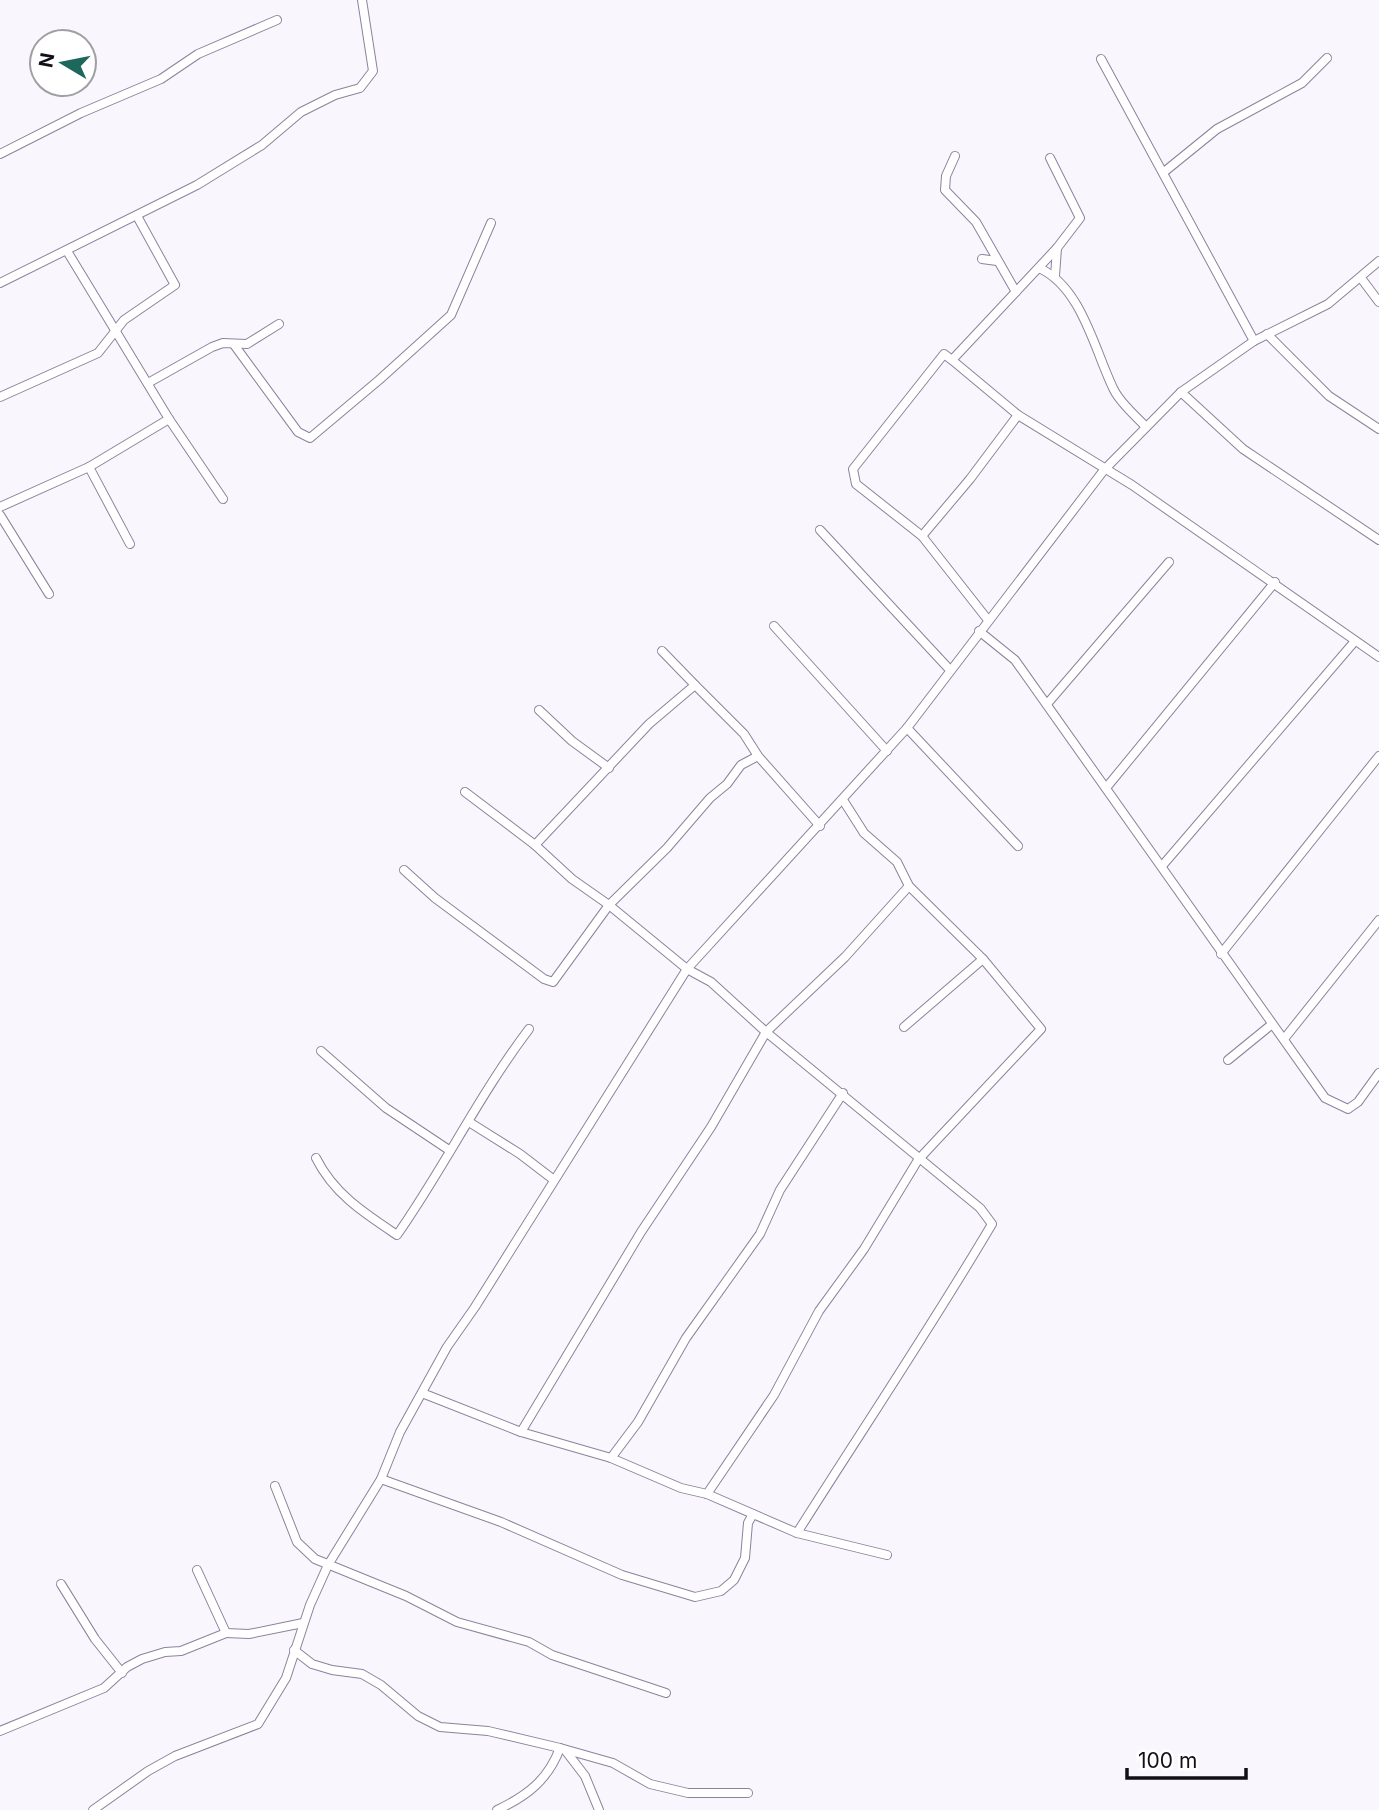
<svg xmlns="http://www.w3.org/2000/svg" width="1379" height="1810" font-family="Inter,sans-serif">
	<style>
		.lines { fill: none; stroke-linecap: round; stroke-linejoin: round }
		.street-casing { stroke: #8d829d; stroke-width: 10 }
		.street { stroke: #fff; stroke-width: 8 }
	</style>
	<rect width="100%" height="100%" fill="#f9f7fd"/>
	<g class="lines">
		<g class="street-casing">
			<g id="street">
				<polyline points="1101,59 1254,341"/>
				<polyline points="0,154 81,113 161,79 198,54 277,20"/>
				<polyline points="955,156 946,176 945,190 976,222 1016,292"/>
				<polyline points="1050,158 1080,218 1057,248 1055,276"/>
				<polyline points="1164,172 1217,129 1302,83 1327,58"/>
				<polyline points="67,251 169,419 223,499"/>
				<polyline points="982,259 997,261"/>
				<path d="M1039,268C1082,287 1095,352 1114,390C1121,404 1136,416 1146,427"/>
				<polyline points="1361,278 1379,302"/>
				<polyline points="0,283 197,185 262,145 301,112 335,95 360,88 373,71 362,0"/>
				<polyline points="1267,334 1329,396 1379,429"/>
				<polyline points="235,346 298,432 310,438 379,380 451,315 491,223"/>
				<polyline points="952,360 1018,415 1132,485 1379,657"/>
				<polyline points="148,383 212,347 223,343 247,344 279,324"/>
				<polyline points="1181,392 1243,449 1379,540"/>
				<polyline points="0,397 98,353 124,320 175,285 137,216"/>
				<polyline points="0,507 89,467"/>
				<polyline points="0,515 49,594"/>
				<polyline points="820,530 950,670"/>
				<polyline points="922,536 970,479 1018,415"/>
				<polyline points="130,544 89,467 169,419"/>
				<polyline points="988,620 922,536 856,484 853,469 944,354 952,360 1057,248"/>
				<polyline points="774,626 887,751"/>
				<polyline points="979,631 1015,660 1325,1098 1348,1109 1358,1102 1379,1073"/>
				<polyline points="662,651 695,685"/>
				<polyline points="1047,704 1169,562"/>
				<polyline points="539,710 572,741 609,768"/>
				<polyline points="907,728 1018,846"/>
				<polyline points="1106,788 1275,582"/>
				<polyline points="465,792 535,845"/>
				<polyline points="1162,866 1355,641"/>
				<polyline points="404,870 435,898 544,979 553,982 609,905 667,848 710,798 727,784 741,765 758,756"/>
				<polyline points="1221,954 1379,756"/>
				<polyline points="904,1027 983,959"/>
				<polyline points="1284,1039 1379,920"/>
				<polyline points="321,1051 386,1108 449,1150"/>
				<polyline points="1228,1060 1271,1025"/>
				<polyline points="469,1122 520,1154 554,1180"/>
				<path d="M316,1158C334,1194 364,1213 397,1235C444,1168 479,1095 529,1029"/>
				<polyline points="422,1393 521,1432 611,1458 681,1488 707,1494 797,1533 887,1555"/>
				<polyline points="521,1432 641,1232 711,1127 766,1032 845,957 909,886"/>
				<polyline points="611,1458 638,1422 686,1338 760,1234 780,1190 843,1093"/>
				<polyline points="381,1479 501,1522 622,1575 695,1597 721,1591 734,1580 745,1558 748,1523 753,1514"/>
				<polyline points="275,1486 297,1542 315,1559 406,1596 457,1622 529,1642 552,1655 666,1693"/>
				<polyline points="707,1494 774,1395 819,1311 864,1249 918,1160 1041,1029 983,959 909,886 897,862 864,833 843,800"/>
				<path d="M797,1533C862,1430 930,1329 992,1224L980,1208L766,1032L711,982L687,969L609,905L572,879L535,845L649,724L695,685L744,734L758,756L820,826"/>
				<polyline points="61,1584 95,1639 122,1673"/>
				<polyline points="226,1633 249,1634 303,1623"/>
				<polyline points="294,1650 312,1664 332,1670 362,1674 381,1685 418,1716 440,1727 488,1731 560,1748 613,1763 650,1784 688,1793 748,1793"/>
				<polyline points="0,1731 104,1688 127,1667 142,1659 165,1652 181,1651 226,1633 197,1570"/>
				<polyline points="565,1750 585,1776 599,1810"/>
				<polyline points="93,1810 148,1771 175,1756 258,1724 286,1678 310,1605 328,1565 381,1479 400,1432 447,1347 475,1307 687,969 907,728 1104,470 1181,392 1254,341 1328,304 1379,261"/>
				<path d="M497,1810C527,1796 548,1780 560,1748"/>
			</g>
		</g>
		<use href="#street" class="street"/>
	</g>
	<g transform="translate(63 63) rotate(280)"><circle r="33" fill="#ffffff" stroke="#a19fa3" stroke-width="2"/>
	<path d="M0-5L12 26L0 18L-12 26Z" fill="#1e675c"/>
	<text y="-10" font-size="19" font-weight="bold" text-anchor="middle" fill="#130f18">N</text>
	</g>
	<path d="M1127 1768v10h119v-10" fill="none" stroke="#130f18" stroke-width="3.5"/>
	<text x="1138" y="1768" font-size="21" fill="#130f18" stroke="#ffffff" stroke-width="5" paint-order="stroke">100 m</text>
</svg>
